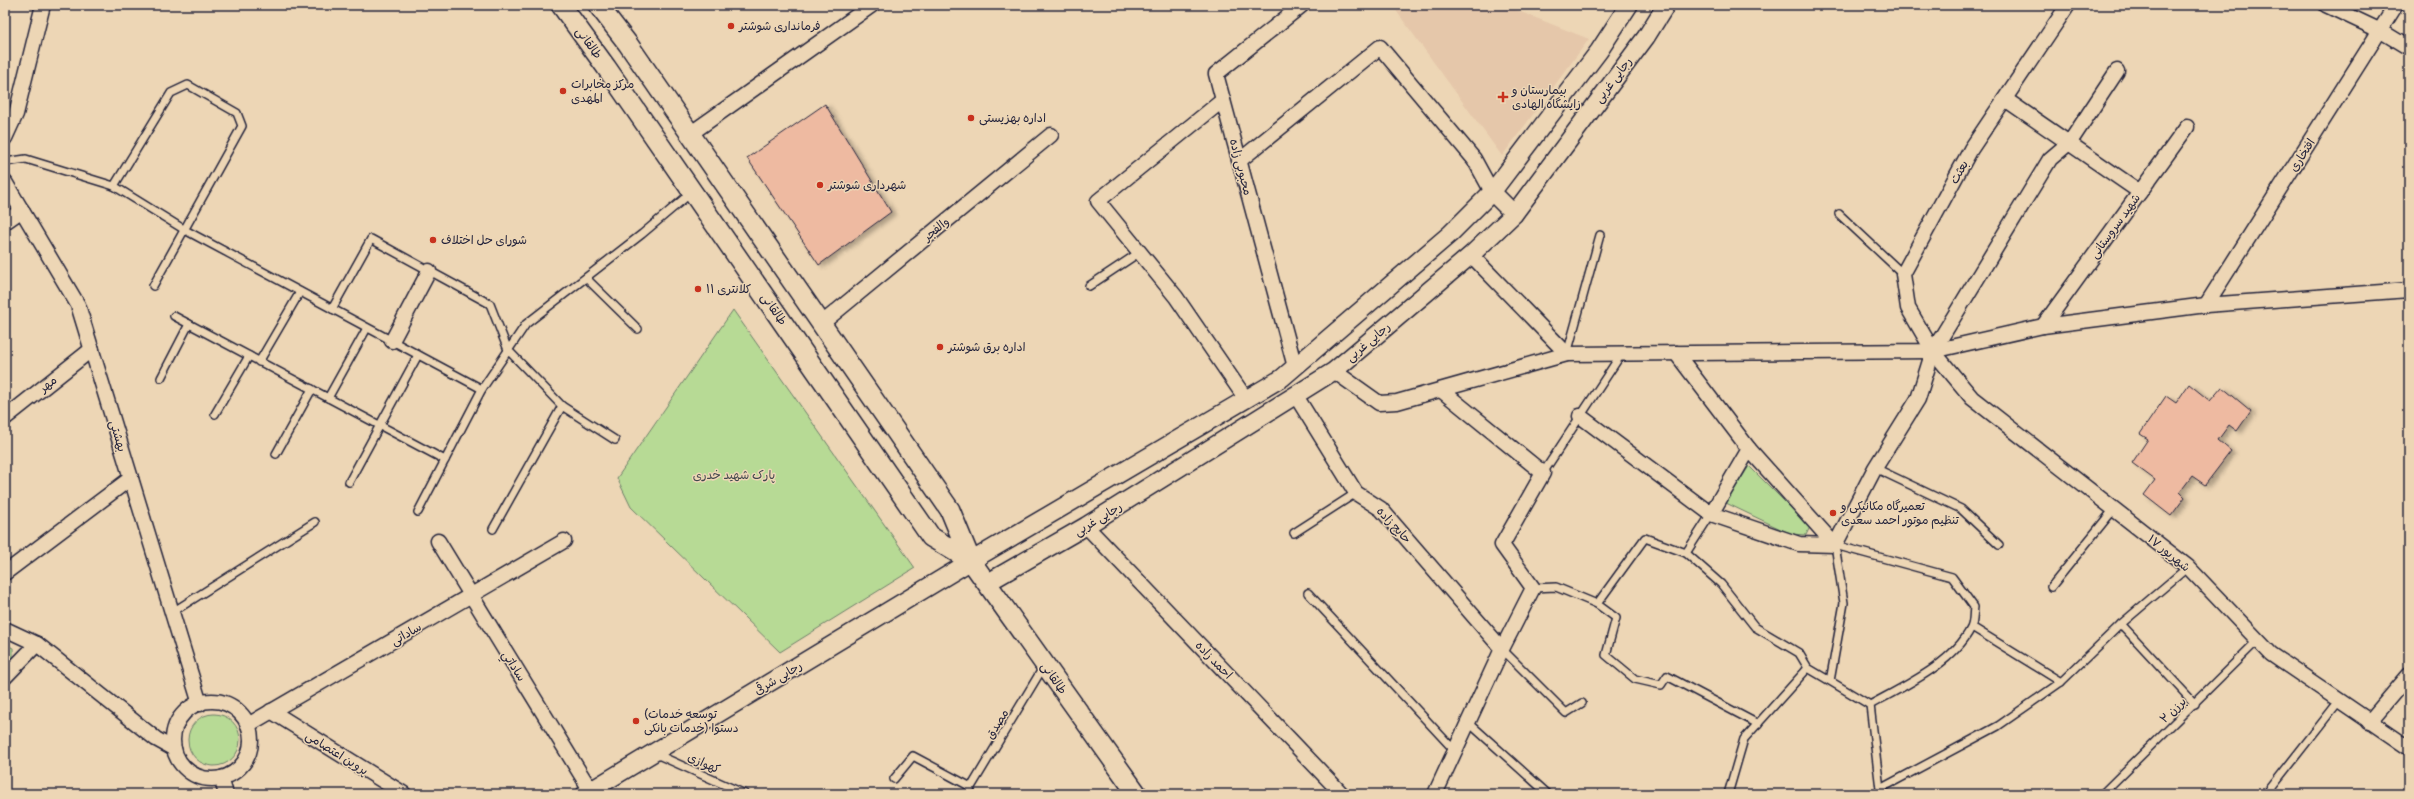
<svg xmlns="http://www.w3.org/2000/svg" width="2414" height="799" font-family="Pangolin,'Playpen Sans Arabic',sans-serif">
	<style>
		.built { fill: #e5c7aa }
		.green { fill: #b7da95; stroke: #6c7e68 }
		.building { fill: #eebaa1; stroke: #22223b; filter: url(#shadow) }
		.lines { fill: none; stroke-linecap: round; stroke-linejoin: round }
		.service-casing { stroke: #22223b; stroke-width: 10 }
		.minor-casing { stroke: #22223b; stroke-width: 17 }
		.tertiary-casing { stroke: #22223b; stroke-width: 20 }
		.secondary-casing { stroke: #22223b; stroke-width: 22 }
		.service { stroke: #edd6b5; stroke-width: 7 }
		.minor { stroke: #edd6b5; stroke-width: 14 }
		.tertiary { stroke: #edd6b5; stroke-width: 17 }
		.secondary { stroke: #edd6b5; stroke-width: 19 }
		.poi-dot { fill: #c8321e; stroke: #edd6b5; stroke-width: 1.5 }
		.labels { text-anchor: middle; stroke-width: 3; stroke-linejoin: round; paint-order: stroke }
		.poi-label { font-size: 12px; fill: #22223b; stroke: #edd6b5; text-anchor: start }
		.street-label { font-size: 12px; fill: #22223b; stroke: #edd6b5 }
		.park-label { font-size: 12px; fill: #40474d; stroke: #edd6b5 }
	</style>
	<defs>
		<filter id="shadow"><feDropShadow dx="4.5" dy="2.5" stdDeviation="2" flood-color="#0004"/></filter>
	</defs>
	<rect width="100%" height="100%" fill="#edd6b5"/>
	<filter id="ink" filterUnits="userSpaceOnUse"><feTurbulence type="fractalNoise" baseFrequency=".025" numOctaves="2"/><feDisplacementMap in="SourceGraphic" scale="8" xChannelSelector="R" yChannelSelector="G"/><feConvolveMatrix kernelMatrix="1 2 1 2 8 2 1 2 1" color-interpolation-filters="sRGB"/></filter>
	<g filter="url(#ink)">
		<polygon class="built" points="1392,5 1503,5 1589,39 1502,156"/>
		<g class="green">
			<polygon points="733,310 915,568 780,652 631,507 617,478"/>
			<polygon points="1749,466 1810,527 1806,535 1791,534 1726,503"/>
			<polygon points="5,644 13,648 13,661 5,669"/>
			<circle cx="214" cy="740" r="26"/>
		</g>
		<g class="building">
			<polygon points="825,104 891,212 819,265 747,158"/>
			<polygon points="2189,384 2210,401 2222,387 2251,411 2237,431 2229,425 2218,440 2231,451 2205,485 2192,476 2180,492 2185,497 2171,516 2144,495 2155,480 2132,463 2148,439 2140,434 2166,396 2176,403"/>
		</g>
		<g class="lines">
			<g class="service-casing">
				<g id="service">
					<polyline points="5,162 26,159 114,186 171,93 188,85 237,113 242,126 153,286"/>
					<polyline points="114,186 185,230 482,389 526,324 642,234 692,192"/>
					<polyline points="1839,214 1903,274"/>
					<polyline points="586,278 638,329"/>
					<polyline points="1089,286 1140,252"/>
					<polyline points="332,309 371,239 490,304 508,350 562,406 615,440"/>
					<polyline points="174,316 445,460"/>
					<polyline points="1567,354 1600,235"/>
					<polyline points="259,362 300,292"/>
					<polyline points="161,378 189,324"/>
					<polyline points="328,398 367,328"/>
					<polyline points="215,414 249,356"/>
					<polyline points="276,454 312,389"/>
					<polyline points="1875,468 1961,509 1999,545"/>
					<polyline points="1543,473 1622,353"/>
					<polyline points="349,482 418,355"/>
					<polyline points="418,512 482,389"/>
					<polyline points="493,529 562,406"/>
					<polyline points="1294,533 1356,493"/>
					<polyline points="1686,553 1711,514"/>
					<polyline points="2051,587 2114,509"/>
					<polyline points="1533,588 1556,587 1597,604"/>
					<polyline points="1308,593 1455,751"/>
					<polyline points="171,613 315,522"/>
					<polyline points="2121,624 2195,704"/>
					<polyline points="1972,627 2061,682"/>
					<polyline points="1502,649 1566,713 1582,703"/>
					<polyline points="1870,705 1880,789 1998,726 2061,682 2121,624 2188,567"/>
					<polyline points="1468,722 1548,794"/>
					<polyline points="1758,724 1667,676 1661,685 1635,679 1606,655 1616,618 1597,604 1645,538 1686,553 1721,584 1755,627 1799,653 1808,668"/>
					<polyline points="656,754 745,794"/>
					<polyline points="894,779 913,756 971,787"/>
					<polyline points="967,794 1044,666"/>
					<path d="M1728,794L1744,739L1808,668L1830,681L1844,603L1835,545L1952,577L1974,607C1973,613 1974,622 1971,628C1953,664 1904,686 1870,705L1830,681"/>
					<polyline points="2102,794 2257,641"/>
					<polyline points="2266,794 2339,701"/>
				</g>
			</g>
			<g class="minor-casing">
				<g id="minor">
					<polyline points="2068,5 1971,149 1903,274 1908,308 1933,351 1972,398 2188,567 2271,654 2409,748"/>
					<polyline points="2326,5 2381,31 2409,48"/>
					<polyline points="2005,99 2140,192"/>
					<polyline points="1223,100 1098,201 1176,297 1246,399"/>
					<polyline points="690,134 872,5"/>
					<polyline points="5,138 16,114 43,5"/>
					<polyline points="1239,161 1380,47 1474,159 1492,192"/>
					<polyline points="5,182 78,305 200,704"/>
					<polyline points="5,222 22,210"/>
					<polyline points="1471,255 1567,354"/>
					<polyline points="2206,305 2396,5"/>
					<polyline points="821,324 1051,135"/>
					<polyline points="2043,326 2187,127"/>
					<polyline points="392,341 429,271"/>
					<polyline points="1676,353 1749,449"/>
					<polyline points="1295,367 1216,74 1302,5"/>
					<polyline points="1334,371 1379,403 1397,402 1567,354 1933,351 2043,326 2206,305 2409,290"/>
					<polyline points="1296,396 1356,493 1381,509 1502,649"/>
					<polyline points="1580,416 1711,514 1749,449 1835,545 1799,544 1711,514"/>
					<polyline points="5,418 92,349"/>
					<polyline points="1086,526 1342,794"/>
					<polyline points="438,541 591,791"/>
					<polyline points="1835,545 1875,468 1918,399 1933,351 2050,159 2070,142 2117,71"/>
					<polyline points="5,573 131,478"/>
					<polyline points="5,629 37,644 156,739 174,749"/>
					<polyline points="5,677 37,644"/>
					<circle cx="212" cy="740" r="39"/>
					<polyline points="271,711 404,794"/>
					<polyline points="2369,722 2409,675"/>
					<polyline points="248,725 564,541"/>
					<polyline points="221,778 226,794"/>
					<polyline points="1435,794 1502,649 1533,588 1502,545 1543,473 1441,390"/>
				</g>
			</g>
			<g class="tertiary-casing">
				<g id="tertiary">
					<polyline points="1492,192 1514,214"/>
					<polyline points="987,583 1086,526 1334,371 1471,255 1514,214 1646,37 1666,5"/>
					<polyline points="585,794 971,561 1282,378 1450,234 1492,192 1599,51 1629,5"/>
				</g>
			</g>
			<g class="secondary-casing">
				<g id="secondary">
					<polyline points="561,5 606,67 931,537 971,561 950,510 628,44 598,5"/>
					<polyline points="971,561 1137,794"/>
				</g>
			</g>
			<use href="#service" class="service"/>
			<use href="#minor" class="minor"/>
			<use href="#tertiary" class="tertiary"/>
			<use href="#secondary" class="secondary"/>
		</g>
	</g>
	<g class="poi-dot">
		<circle cx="731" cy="26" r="4"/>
		<circle cx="563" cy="91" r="4"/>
		<path d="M1501 91h4v4h4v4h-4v4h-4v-4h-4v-4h4z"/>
		<circle cx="971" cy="118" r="4"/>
		<circle cx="820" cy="185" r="4"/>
		<circle cx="433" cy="240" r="4"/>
		<circle cx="698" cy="289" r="4"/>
		<circle cx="940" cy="347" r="4"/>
		<circle cx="1833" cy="513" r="4"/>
		<circle cx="636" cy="721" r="4"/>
	</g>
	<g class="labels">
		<g class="poi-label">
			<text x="739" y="30">فرمانداری شوشتر</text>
			<text x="571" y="88">مرکز مخابرات<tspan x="571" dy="14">المهدی</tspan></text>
			<text x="1512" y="94">بیمارستان و<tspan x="1512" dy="14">زایشگاه الهادی</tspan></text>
			<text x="979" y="122">اداره بهزیستی</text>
			<text x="828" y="189">شهرداری شوشتر</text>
			<text x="441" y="244">شورای حل اختلاف</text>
			<text x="706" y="293">کلانتری ۱۱</text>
			<text x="948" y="351">اداره برق شوشتر</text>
			<text x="1841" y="510">تعمیرگاه مکانیکی و<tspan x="1841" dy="14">تنظیم موتور احمد سعدی</tspan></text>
			<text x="644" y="718">(توسعه خدمات<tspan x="644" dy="14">دستوا (خدمات بانکی</tspan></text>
		</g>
		<g class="street-label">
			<text transform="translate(589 43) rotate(54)" y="4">طالقانی</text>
			<text transform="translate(1613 80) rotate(-53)" y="4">رجایی غربی</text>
			<text transform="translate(2302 155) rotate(-57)" y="4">افتخاری</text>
			<text transform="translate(1241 167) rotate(75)" y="4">محبوبی زاده</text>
			<text transform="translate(1959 172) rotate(-61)" y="4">بعثت</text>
			<text transform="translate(2115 226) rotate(-54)" y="4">شهید سروستانی</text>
			<text transform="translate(936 229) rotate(-39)" y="4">والفجر</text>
			<text transform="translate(774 309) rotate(55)" y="4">طالقانی</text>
			<text transform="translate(1368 342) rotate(-40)" y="4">رجایی غربی</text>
			<text transform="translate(48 384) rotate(-39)" y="4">مهر</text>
			<text transform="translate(118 436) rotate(73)" y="4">بهشتی</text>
			<text transform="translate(1098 519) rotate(-31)" y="4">رجایی غربی</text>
			<text transform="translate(1394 525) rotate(47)" y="4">حایج زاده</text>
			<text transform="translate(2169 553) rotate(39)" y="4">۱۷ شهریور</text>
			<text transform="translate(406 634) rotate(-30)" y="4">ساداتی</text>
			<text transform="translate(1214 660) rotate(46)" y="4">احمد زاده</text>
			<text transform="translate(514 666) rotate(58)" y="4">ساداتي</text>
			<text transform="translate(778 678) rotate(-31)" y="4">رجایی شرقی</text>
			<text transform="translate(1054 678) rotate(55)" y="4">طالقانی</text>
			<text transform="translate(2173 710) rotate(-44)" y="4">برزن ۲</text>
			<text transform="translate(997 724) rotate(-59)" y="4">مصدق</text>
			<text transform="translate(337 753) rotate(32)" y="4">پروین اعتصامی</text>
			<text transform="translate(704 763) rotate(24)" y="4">کهوازی</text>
		</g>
		<g class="park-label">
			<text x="734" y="479">پارک شهید خدری</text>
		</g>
	</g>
	<rect width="2414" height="799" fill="none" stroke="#edd6b5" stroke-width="20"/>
	<rect x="10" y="10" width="2394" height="779" fill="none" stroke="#22223b" stroke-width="1.5" filter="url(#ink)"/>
</svg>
